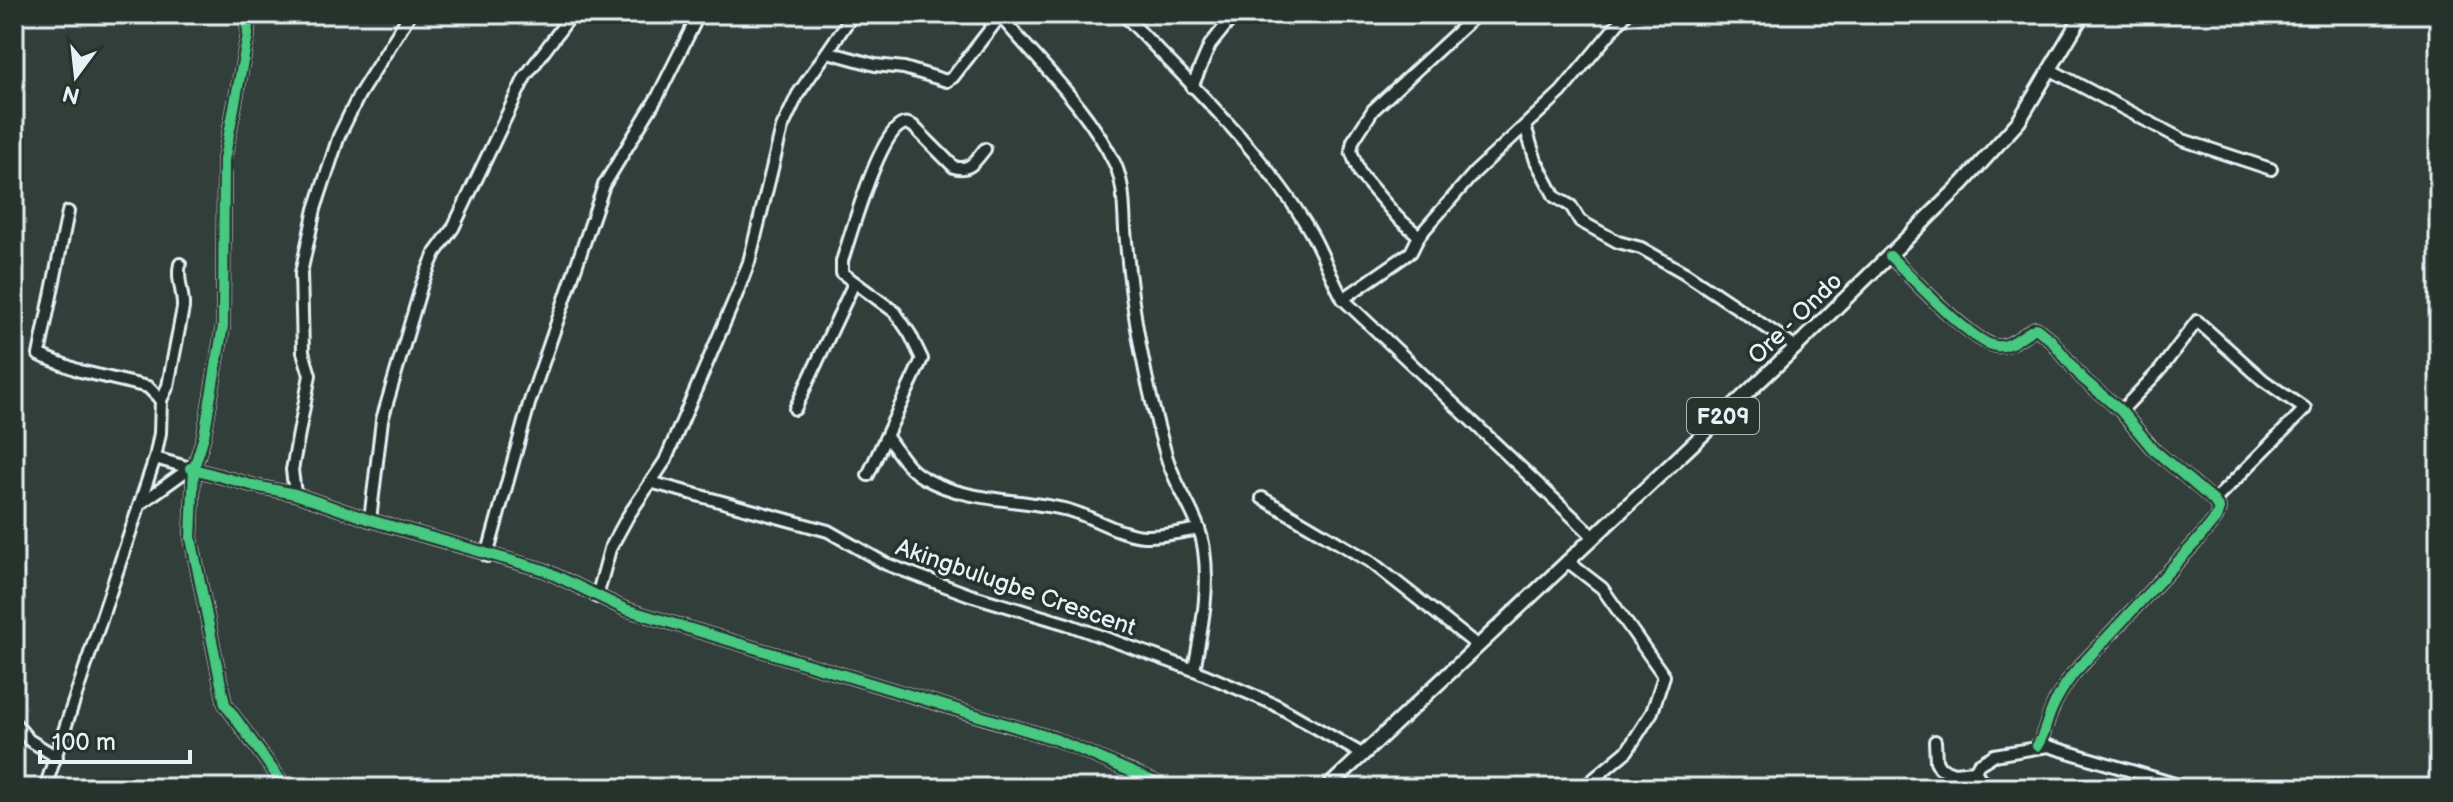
<svg xmlns="http://www.w3.org/2000/svg" width="2453" height="802" font-family="'Balsamiq Sans',sans-serif">
<style>
.lines{fill:none;stroke-linecap:round;stroke-linejoin:round}
.minor-casing{stroke:#e8f1f8;stroke-width:16}
.major-casing{stroke:#e8f1f8;stroke-width:18}
.minor{stroke:#26332d;stroke-width:10}
.major{stroke:#26332d;stroke-width:12}
.cycleway-casing{stroke:#26332d;stroke-width:15}
.cycleway{stroke:#46c982;stroke-width:10}
.labels{text-anchor:middle;stroke-width:7;stroke-linejoin:round;paint-order:stroke}
.shield{fill:#26332d;stroke:#aeb8bb;stroke-width:2}
.shield-label{font-size:22px;font-weight:bold;fill:#e8f1f8}
.street-label{font-size:24px;fill:#e8f1f8;stroke:#26332d}
</style>
<rect width="100%" height="100%" fill="#323e39"/>
<filter id="ink" filterUnits="userSpaceOnUse"><feTurbulence type="fractalNoise" baseFrequency=".0125" numOctaves="2"/><feDisplacementMap in="SourceGraphic" scale="16" xChannelSelector="R" yChannelSelector="G"/><feConvolveMatrix kernelMatrix="1 2 1 2 8 2 1 2 1" color-interpolation-filters="sRGB"/></filter>
<g filter="url(#ink)">
<g class="lines">
<g class="minor-casing">
<g id="minor">
<polyline points="247,14 248,35 224,160 223,326 204,436 194,468 191,538 225,704 286,788"/>
<path d="M 1123,14 C 1185,78 1267,156 1311,233 C 1323,254 1331,278 1343,299 L 1594,537"/>
<path d="M 1000,16 C 1040,63 1088,108 1115,164 C 1126,188 1123,216 1126,241 C 1132,313 1146,386 1166,455 C 1175,488 1200,516 1204,550 C 1210,591 1201,631 1194,670"/>
<polyline points="828,52 875,65 904,68 947,81 953,77 1002,14"/>
<polyline points="2051,70 2183,140 2271,169"/>
<polyline points="1192,87 1210,45 1235,14"/>
<polyline points="1525,126 1536,161 1555,197 1571,206 1580,221 1618,242 1641,248 1685,273 1796,347"/>
<polyline points="1419,236 1397,217 1360,174 1351,151 1353,141 1373,110 1477,14"/>
<path d="M 1890,256 C 1910,276 1972,343 1996,346 C 2010,349 2024,333 2036,328 L 2051,340 L 2082,378 L 2121,411 L 2153,449 L 2214,501 L 2219,509 L 2216,518 L 2196,542 L 2073,674 C 2065,685 2057,696 2052,709 C 2046,722 2045,735 2037,746"/>
<polyline points="1343,299 1411,252 1419,236 1475,172 1561,92 1626,14"/>
<path d="M 161,400 L 168,386 L 183,308 C 184,293 176,278 180,264"/>
<polyline points="795,409 854,283"/>
<polyline points="2121,411 2160,370 2197,321 2263,380 2305,409 2214,501"/>
<path d="M 887,437 C 898,452 907,469 924,478 C 968,503 1020,498 1068,510 C 1094,517 1117,534 1144,536 C 1162,537 1181,532 1199,529"/>
<polyline points="190,468 255,486 295,494 370,520 544,570 625,609 1055,739 1169,788"/>
<path d="M 868,475 L 922,359 L 910,334 L 895,312 L 842,273 L 842,261 C 851,234 878,137 901,125 C 906,122 908,124 913,126 L 954,167 C 970,172 976,160 985,149"/>
<polyline points="650,482 828,531 886,564 970,595 1067,624 1194,670 1276,705 1362,754"/>
<polyline points="295,494 292,470 310,375 303,352 301,273 315,209 339,136 359,95 410,14"/>
<polyline points="1262,498 1371,562 1478,646"/>
<polyline points="140,504 190,468 155,458"/>
<polyline points="370,520 382,420 422,284 435,253 453,228 525,77 572,14"/>
<polyline points="487,556 529,404 604,185 658,96 699,14"/>
<polyline points="1567,561 1602,588 1664,676 1652,712 1627,751 1583,788"/>
<polyline points="597,597 610,549 628,516 665,461 736,296 749,262 782,128 798,94 853,14"/>
<polyline points="14,722 29,740 57,757"/>
<polyline points="1935,741 1936,761 1940,768 1954,773 1975,771 1979,764 1994,755 2048,746 2188,788"/>
<polyline points="1975,771 1983,783 1990,788"/>
<polyline points="45,788 155,458 160,433 161,400 148,387 80,371 39,355 68,212"/>
</g>
</g>
<g class="major-casing">
<polyline id="major" points="1327,788 1796,347 1963,183 2019,121 2083,14"/>
</g>
<use href="#minor" class="minor"/>
<use href="#major" class="major"/>
<g class="cycleway-casing">
<g id="cycleway">
<polyline points="247,14 248,35 224,160 223,326 204,436 194,468 191,538 225,704 286,788"/>
<path d="M 1890,256 C 1910,276 1972,343 1996,346 C 2010,349 2024,333 2036,328 L 2051,340 L 2082,378 L 2121,411 L 2153,449 L 2214,501 L 2219,509 L 2216,518 L 2196,542 L 2073,674 C 2065,685 2057,696 2052,709 C 2046,722 2045,735 2037,746"/>
<polyline points="190,468 255,486 295,494 370,520 544,570 625,609 1055,739 1169,788"/>
</g>
</g>
<use href="#cycleway" class="cycleway"/>
</g>
</g>
<g class="labels">
<rect class="shield" x="1687" y="398" width="72" height="36" rx="6"/>
<g class="shield-label">
<text x="1723" y="424">F209</text>
</g>
<g class="street-label">
<text transform="translate(1795 318) rotate(-44)" y="8">Ore - Ondo</text>
<text transform="translate(1016 587) rotate(19)" y="8">Akingbulugbe Crescent</text>
</g>
</g>
<rect width="2453" height="802" fill="none" stroke="#26332d" stroke-width="48"/>
<rect x="24" y="24" width="2405" height="754" fill="none" stroke="#e8f1f8" stroke-width="3" filter="url(#ink)"/>
<g transform="translate(76 76) rotate(195)" stroke="#26332d" stroke-width="6" paint-order="stroke">
<path d="M0-6L14 30L0 20L-14 30Z" fill="#e8f1f8"/>
<text y="-12" font-size="22" font-weight="bold" text-anchor="middle" fill="#e8f1f8">N</text>
</g>
<path d="M40 750v12h150v-12" fill="none" stroke="#e8f1f8" stroke-width="4"/>
<text x="52" y="750" font-size="24" fill="#e8f1f8" stroke="#26332d" stroke-width="6" paint-order="stroke">100 m</text>
</svg>
